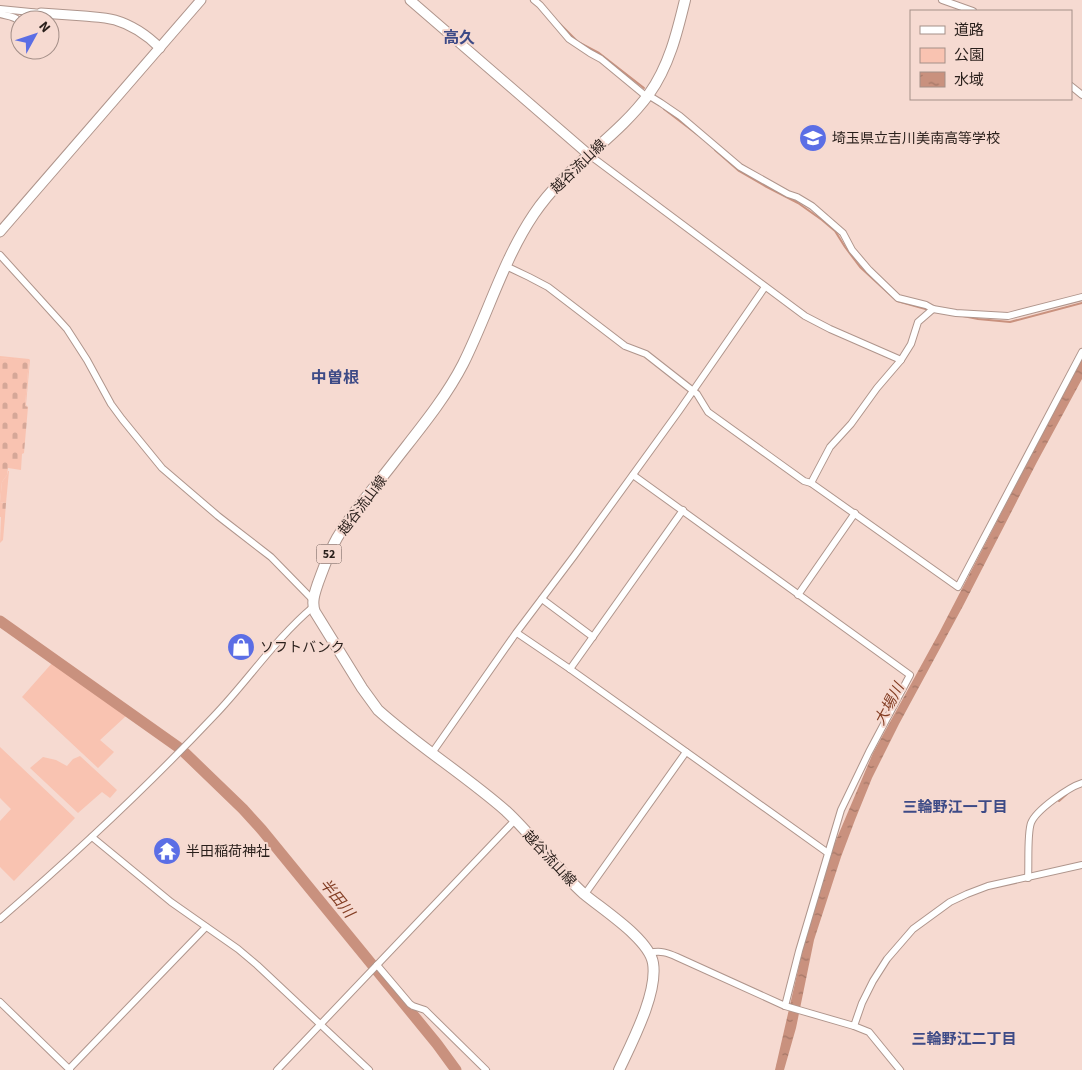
<svg xmlns="http://www.w3.org/2000/svg" width="1082" height="1070" font-family="'Source Sans 3','Noto Sans JP',sans-serif">
<style>
.green{fill:#f9c3b1}
.cemetery{fill:url(#cemetery-stones)}
.water{fill:url(#water-ripples)}
.lines{fill:none;stroke-linecap:round;stroke-linejoin:round}
.stream{stroke:#c9917e;stroke-width:2}
.river{stroke:#c9917e;stroke-width:11}
.street-casing{stroke:#af958c;stroke-width:8}
.secondary-casing{stroke:#af958c;stroke-width:11}
.primary-casing{stroke:#af958c;stroke-width:12}
.street{stroke:#fff;stroke-width:6}
.secondary{stroke:#fff;stroke-width:9}
.primary{stroke:#fff;stroke-width:10}
.labels{text-anchor:middle;stroke-width:4;stroke-linejoin:round;paint-order:stroke}
.shield{fill:#f6dad1;stroke:#665752;stroke-width:1}
.shield-label{font-size:12px;font-weight:bold;fill:#291f1b}
.poi-label{font-size:14px;fill:#291f1b;stroke:#f6dad1;text-anchor:start}
.street-label{font-size:14px;fill:#291f1b;stroke:#f6dad1}
.water-label{font-size:15px;font-style:italic;fill:#833d23;stroke:#f6dad1}
.neighbourhood-label{font-size:15px;font-weight:bold;fill:#3d4a86;stroke:#f6dad1}
.quarter-label{font-size:16px;font-weight:bold;fill:#3d4a86;stroke:#f6dad1}
</style>
<defs>
<pattern id="cemetery-stones" width="16" height="16" patternUnits="userSpaceOnUse" patternTransform="scale(1.25)"><rect width="16" height="16" fill="#f9c3b1"/><path d="M2 7V4a2 2 0 0 1 4 0v3zM10 15v-3a2 2 0 0 1 4 0v3z" fill="#d5a798"/></pattern>
<pattern id="water-ripples" width="26" height="14" patternUnits="userSpaceOnUse" patternTransform="scale(1.25)"><rect width="26" height="14" fill="#c9917e"/><path d="M2 4q2-2 4 0t4 0M15 11q2-2 4 0t4 0" fill="none" stroke="#a37666"/></pattern>
</defs>
<rect width="100%" height="100%" fill="#f6dad1"/>
<g class="green">
<polygon points="0,356 29,359 30,360 26,405 28,407 25,406 29,361 0,358"/>
<polygon points="8,471 9,471 6,503 0,502 2,482 7,475"/>
<polygon points="1,516 5,517 3,540 0,543"/>
<polygon points="53,662 126,716 100,740 114,752 98,768 22,697"/>
<polygon points="0,747 75,818 14,881 0,867 0,821 11,809 0,798"/>
<polygon points="80,756 117,790 110,798 102,792 78,813 30,768 43,757 56,760 67,766 73,759"/>
</g>
<polygon class="cemetery" points="0,358 29,360 25,406 28,407 24,453 22,454 21,470 8,468 7,475 2,482 0,502 6,503 5,517 0,517"/>
<polygon class="water" points="1082,357 1082,379 1037,462 963,606 899,724 872,778 855,820 841,857 814,940 796,1028 784,1070 775,1070 813,905 834,845 873,753 939,633"/>
<g class="lines">
<g class="stream">
<polyline points="558,22 578,42 599,53 644,88"/>
<polyline points="664,109 698,135"/>
<polyline points="715,150 739,171 765,186 798,203 822,220 835,231 845,247 860,267 897,301 929,310"/>
<polyline points="963,316 978,319 1010,322 1082,303"/>
<polyline points="1059,801 1067,794"/>
</g>
<g class="river">
<polyline points="0,621 178,747"/>
<polyline points="185,753 243,809 262,830 437,1044 456,1070"/>
</g>
<g class="street-casing">
<g id="street">
<polyline points="534,0 540,5 569,39 590,53 601,59 647,97"/>
<polyline points="942,0 973,11"/>
<polyline points="0,9 41,13 41,20"/>
<path d="M 0,14 C 7,16 17,16 20,23 L 18,44 L 20,47"/>
<polyline points="27,20 34,13"/>
<polyline points="24,50 35,50"/>
<polyline points="1071,86 1082,95"/>
<polyline points="648,95 661,103 680,116 740,167 788,194 797,197 812,206 843,233 852,250 869,270 898,298 926,305 933,309 956,313 1008,316 1082,297"/>
<polyline points="588,154 805,316 830,329 901,360 877,388 851,424 830,447 811,483"/>
<polyline points="0,255 67,329 87,360 111,404 122,419 162,468 218,516 271,557 313,600"/>
<polyline points="506,266 529,277 548,287 625,346 646,354 697,394 708,412 804,481 811,483 958,587 1082,352"/>
<polyline points="901,360 911,344 918,322 933,309"/>
<polyline points="633,475 910,675 869,752 841,810 799,951 785,1006"/>
<polyline points="798,595 855,513"/>
<polyline points="542,599 593,637"/>
<polyline points="517,633 570,669 828,853"/>
<polyline points="570,669 683,510"/>
<polyline points="432,753 516,633 574,556 679,411 765,287"/>
<polyline points="92,837 171,902 238,949 257,965 369,1070"/>
<path d="M 1028,878 C 1029,865 1027,834 1031,823 C 1036,810 1069,787 1082,783"/>
<polyline points="585,894 686,752"/>
<path d="M 0,919 C 74,855 146,788 213,717 C 247,682 275,639 313,607"/>
<path d="M 650,953 C 660,950 668,953 677,957 L 785,1006 L 854,1026 L 869,1032 L 900,1070"/>
<polyline points="377,965 410,1004 413,1006 425,1010 486,1070"/>
<polyline points="0,1002 70,1070"/>
<polyline points="854,1026 862,1003 873,981 887,959 913,929 950,902 967,894 988,886 1082,865"/>
<polyline points="69,1069 206,927"/>
<polyline points="277,1070 515,820"/>
</g>
</g>
<g class="secondary-casing">
<g id="secondary">
<polyline points="410,0 588,154"/>
<path d="M 41,13 C 55,14 70,15 84,16 C 94,17 105,17 115,20 C 132,25 147,35 160,48"/>
<polyline points="0,232 201,0"/>
</g>
</g>
<g class="primary-casing">
<path id="primary" d="M 619,1070 C 632,1042 658,993 653,963 C 649,939 603,910 584,894 C 556,869 534,837 506,811 C 465,775 418,746 378,710 L 362,688 L 315,612 C 311,602 315,592 318,583 C 324,567 329,552 337,538 C 353,511 375,487 394,462 C 418,431 445,399 463,364 C 488,314 503,260 534,214 C 566,166 616,139 649,94 C 669,66 677,33 685,0"/>
</g>
<use href="#street" class="street"/>
<use href="#secondary" class="secondary"/>
<use href="#primary" class="primary"/>
</g>
<defs>
<g id="school-disc" transform="scale(1.4375)"><circle r="9.5" fill="#5b6ee5" stroke="#f6dad1"/><path d="M0-5L7-2L0 1L-7-2ZM-4 1L0 2.5L4 1V4Q0 6-4 4Z" fill="#fff"/></g>
<g id="shop-disc" transform="scale(1.4375)"><circle r="9.5" fill="#5b6ee5" stroke="#f6dad1"/><path d="M-5-2.5h2.3a2.7 3.5 0 0 1 5.4 0H5L5.5 6h-11ZM-1.5-2.5h3a1.5 2.3 0 0 0-3 0Z" fill="#fff"/></g>
<g id="temple-disc" transform="scale(1.4375)"><circle r="9.5" fill="#5b6ee5" stroke="#f6dad1"/><path d="M0-6L5-2H3V0L6.5 2.5H4V6H1.5V3h-3V6H-4V2.5H-6.5L-3 0V-2H-5Z" fill="#fff"/></g>
</defs>
<g fill-rule="evenodd">
<use href="#school-disc" x="813" y="138"/>
<use href="#shop-disc" x="241" y="647"/>
<use href="#temple-disc" x="167" y="851"/>
</g>
<g class="labels">
<rect class="shield" x="316.5" y="544.5" width="25" height="19" rx="4"/>
<g class="shield-label">
<text x="329" y="558">52</text>
</g>
<g class="poi-label">
<text x="832" y="143">埼玉県立吉川美南高等学校</text>
<text x="260" y="652">ソフトバンク</text>
<text x="186" y="856">半田稲荷神社</text>
</g>
<g class="street-label">
<text transform="translate(578 166) rotate(-44)" y="5">越谷流山線</text>
<text transform="translate(362 505) rotate(-53)" y="5">越谷流山線</text>
<text transform="translate(550 858) rotate(47)" y="5">越谷流山線</text>
</g>
<g class="water-label">
<text transform="translate(889 704) rotate(-62)" y="5">大場川</text>
<text transform="translate(337 898) rotate(51)" y="5">半田川</text>
</g>
<g class="neighbourhood-label">
<text x="955" y="812">三輪野江一丁目</text>
<text x="964" y="1044">三輪野江二丁目</text>
</g>
<g class="quarter-label">
<text x="459" y="43">高久</text>
<text x="335" y="383">中曽根</text>
</g>
</g>
<rect x="910" y="10" width="162" height="90" fill="#f6dad1" stroke="#a48f88"/>
<rect x="920" y="26" width="25" height="8" fill="#ffffff" stroke="#a48f88"/>
<text x="954" y="35" font-size="15" fill="#291f1b">道路</text>
<rect x="920" y="48" width="25" height="15" fill="#f9c3b1" stroke="#a48f88"/>
<text x="954" y="60" font-size="15" fill="#291f1b">公園</text>
<rect x="920" y="72" width="25" height="15" fill="url(#water-ripples)" stroke="#a48f88"/>
<text x="954" y="85" font-size="15" fill="#291f1b">水域</text>
<g transform="translate(35 35) rotate(50)"><circle r="24" fill="#f6dad1" stroke="#a48f88"/>
<path d="M0-4L9 19L0 12L-9 19Z" fill="#5b6ee5"/>
<text y="-8" font-size="14" font-weight="bold" text-anchor="middle" fill="#291f1b">N</text>
</g>
</svg>
